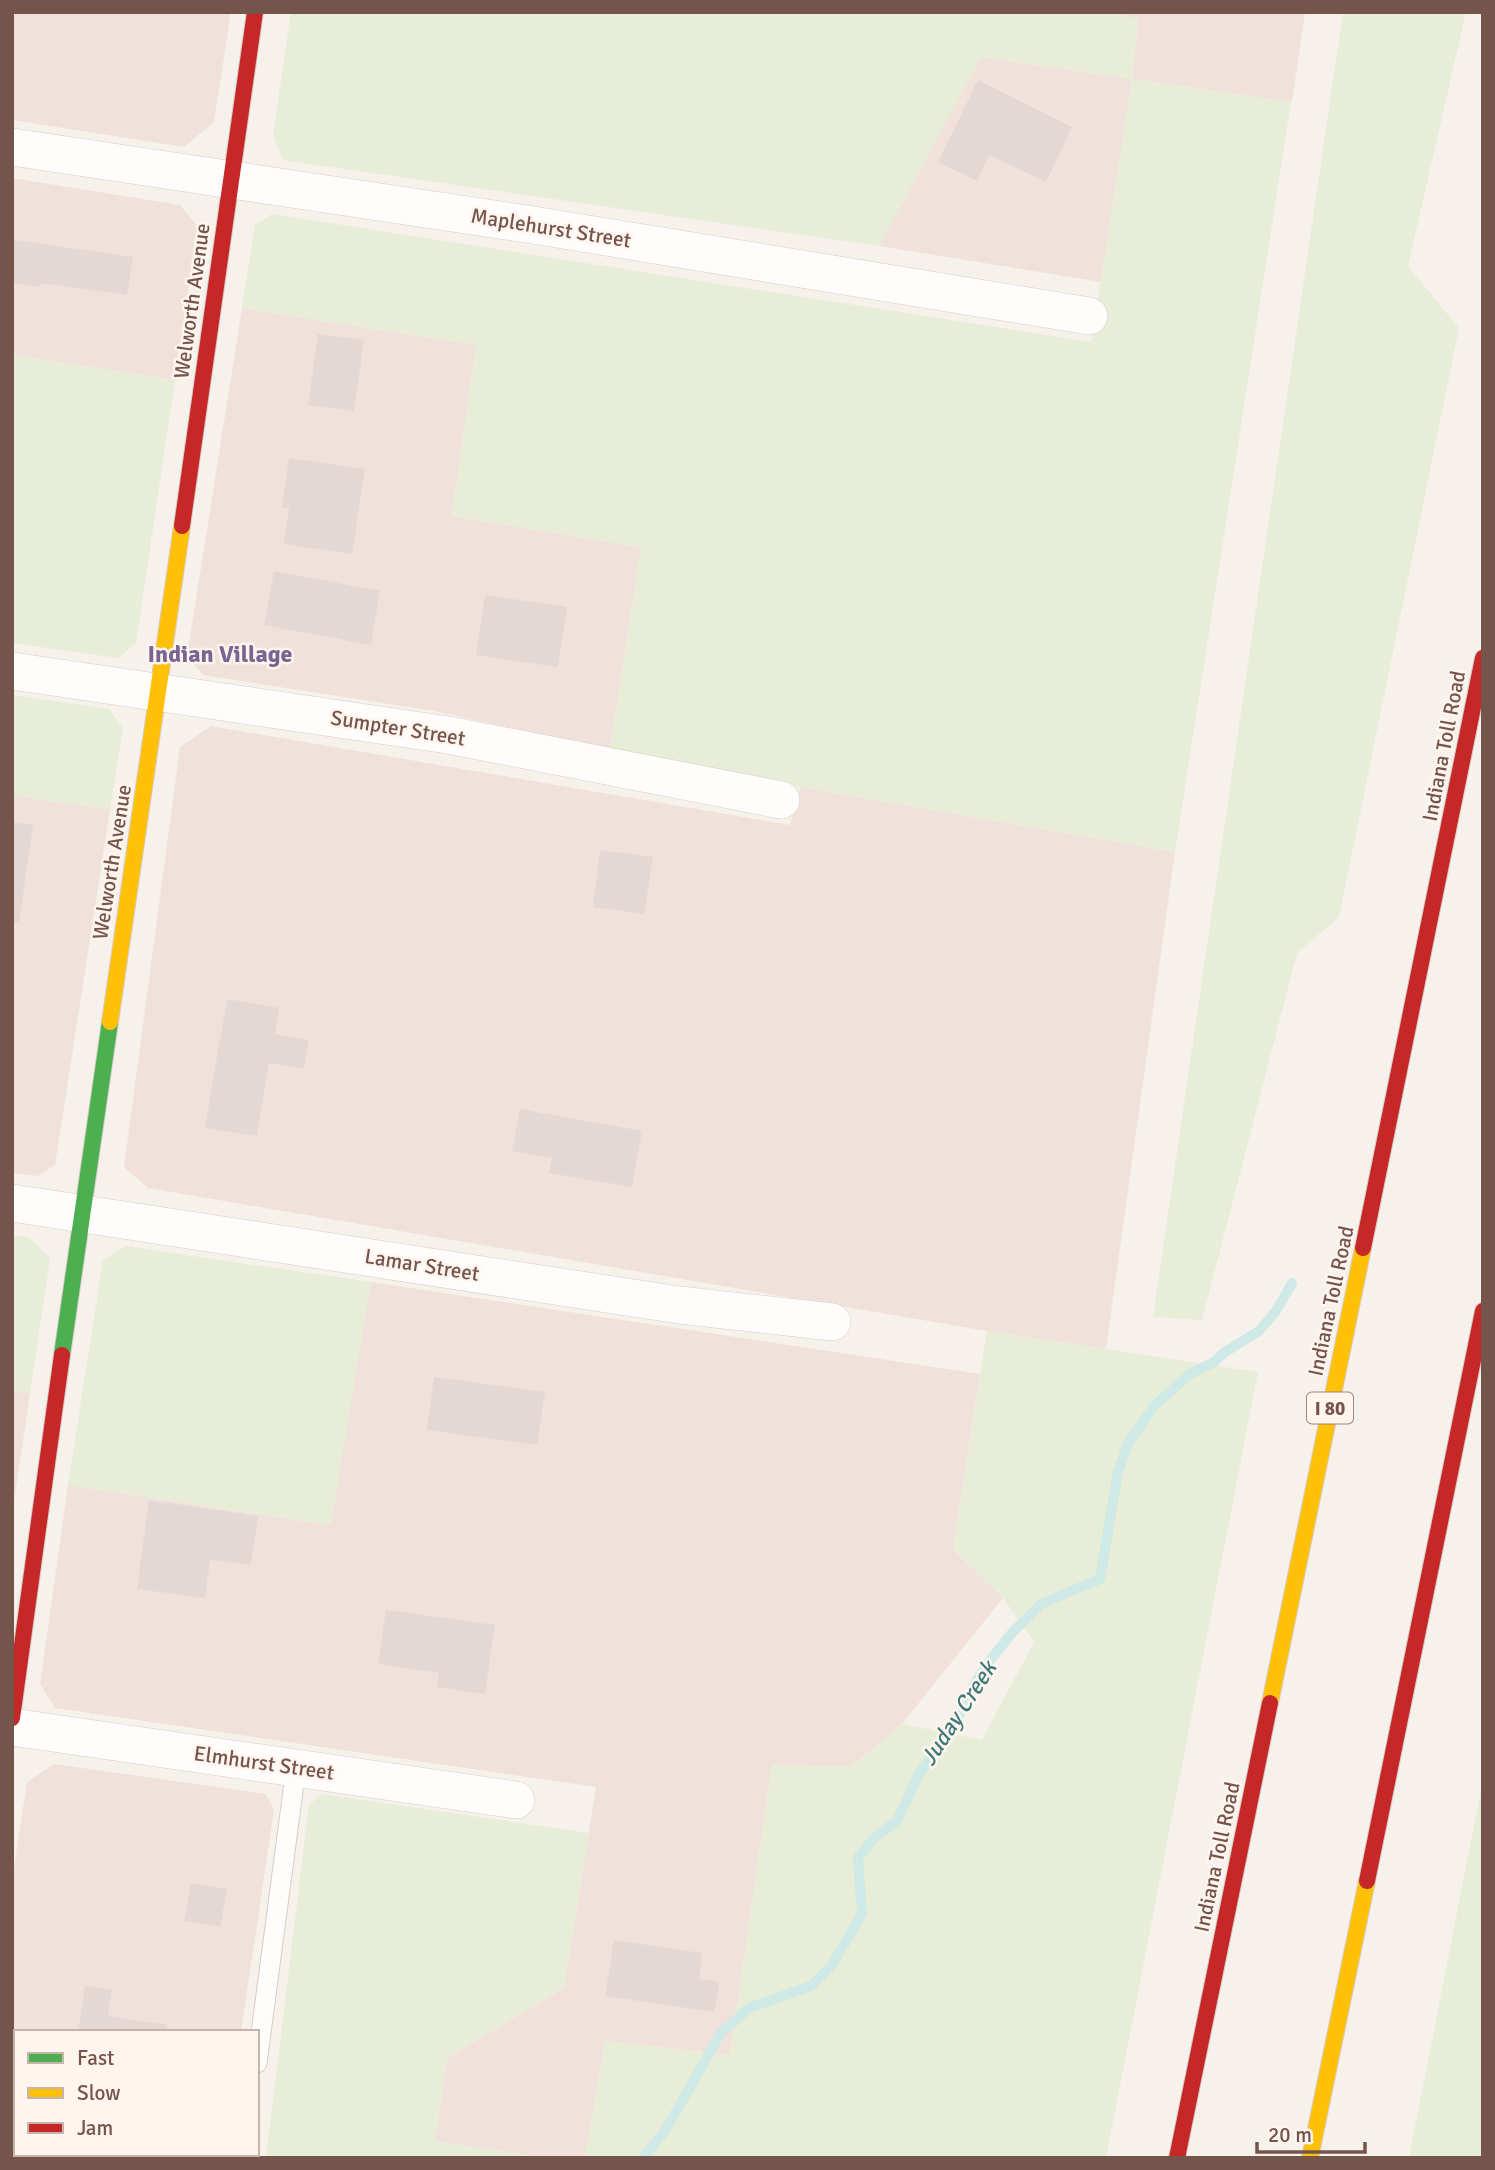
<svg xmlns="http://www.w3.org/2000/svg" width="1495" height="2170" font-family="Signika,sans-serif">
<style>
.residential{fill:#f0e2da}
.green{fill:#e7edd7}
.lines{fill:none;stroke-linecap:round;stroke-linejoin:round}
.stream{stroke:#cee9e6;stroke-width:10}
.building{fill:#e3d8d4}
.lane-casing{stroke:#d6ccc8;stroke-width:21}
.street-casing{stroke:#d6ccc8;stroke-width:38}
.fast-casing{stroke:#d6ccc8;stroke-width:18}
.slow-casing{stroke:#d6ccc8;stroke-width:18}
.jam-casing{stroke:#d6ccc8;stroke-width:18}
.lane{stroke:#fefdfc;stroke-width:19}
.street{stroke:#fefdfc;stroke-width:37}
.fast{stroke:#4caf50;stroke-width:16}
.slow{stroke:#ffc107;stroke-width:16}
.jam{stroke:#c62828;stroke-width:16}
.labels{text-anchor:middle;stroke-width:5;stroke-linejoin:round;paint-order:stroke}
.shield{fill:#fef5ee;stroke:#9e847d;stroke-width:2}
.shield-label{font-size:19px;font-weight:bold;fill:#75544c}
.street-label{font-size:21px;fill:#75544c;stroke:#fef5ee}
.water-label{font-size:23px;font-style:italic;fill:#407979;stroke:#fef5ee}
.quarter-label{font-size:24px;font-weight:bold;fill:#7a6491;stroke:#fef5ee}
</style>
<rect width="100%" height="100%" fill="#f7f1ec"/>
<g class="residential">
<polygon points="12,12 231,12 214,122 184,147 12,120"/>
<polygon points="1114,12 1305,12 1292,102 1132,79 1101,282 879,246 981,57 1132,79 1138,20"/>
<polygon points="12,178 180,205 197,226 175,380 12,355"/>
<polygon points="242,308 476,345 452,516 641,547 610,749 434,711 203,675 187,656"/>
<polygon points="211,726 790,825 800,787 1175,852 1106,1349 987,1331 148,1188 124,1167 180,747"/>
<polygon points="12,795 110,810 55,1165 38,1176 12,1173"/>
<polygon points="371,1282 980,1374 953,1549 1003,1598 902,1724 851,1767 772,1765 730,2055 605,2041 585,2158 547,2158 435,2141 447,2058 564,1988 596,1787 55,1708 40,1684 68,1485 330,1525"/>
<polygon points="12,1391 30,1393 12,1516"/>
<polygon points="54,1764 266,1794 274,1810 241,2032 16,2032 16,2154 222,2154 222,2158 12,2158 12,1880 27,1782"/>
</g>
<g class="green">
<polygon points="291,12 1114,12 1138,19 1132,79 1291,102 1175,852 800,787 610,749 641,547 452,516 476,345 242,308 255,225 272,214 1091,342 1132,79 981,57 879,246 282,160 273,135"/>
<polygon points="1343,12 1466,12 1408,266 1459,328 1339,917 1297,953 1202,1320 1153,1317"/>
<polygon points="12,355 175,380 136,643 118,658 12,643"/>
<polygon points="12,695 109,709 123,728 110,810 12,795"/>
<polygon points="12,1235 30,1238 50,1259 30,1393 12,1391"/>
<polygon points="125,1246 371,1282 331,1525 68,1485 103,1260"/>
<polygon points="987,1331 1258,1372 1106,2158 585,2158 605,2041 730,2055 772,1765 851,1767 902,1724 982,1740 1034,1642 1003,1598 953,1549"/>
<polygon points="1483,1780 1483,2158 1409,2158"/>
<polygon points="322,1794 589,1833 564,1988 447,2058 435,2141 547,2158 266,2158 309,1805"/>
</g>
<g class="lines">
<polyline class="stream" points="643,2158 665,2131 721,2033 749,2008 811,1986 832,1965 862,1914 858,1858 874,1838 897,1821 919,1774 964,1708 975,1683 991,1659 1012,1633 1041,1604 1100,1579 1118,1471 1129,1442 1154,1406 1190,1374 1214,1362 1225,1352 1259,1331 1276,1311 1292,1283"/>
</g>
<g class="building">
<polygon points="978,80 1072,127 1046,182 989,155 977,181 938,162"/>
<polygon points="14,240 133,257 127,295 41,283 40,287 12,283"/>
<polygon points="318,334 364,340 354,411 308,405"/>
<polygon points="289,458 365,469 352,554 284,544 289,508 282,507"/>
<polygon points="274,571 380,591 371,645 264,625"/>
<polygon points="485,595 567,607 558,667 476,655"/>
<polygon points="12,822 33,825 19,923 12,922"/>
<polygon points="600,850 653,857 644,914 593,907"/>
<polygon points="227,999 279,1008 275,1034 309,1040 304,1069 269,1063 257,1136 205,1128"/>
<polygon points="520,1109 642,1131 632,1187 549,1173 552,1158 512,1151"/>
<polygon points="434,1377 545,1392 537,1445 427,1430"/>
<polygon points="149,1500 258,1516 251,1565 210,1560 205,1598 137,1589"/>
<polygon points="386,1610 495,1625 485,1694 437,1687 439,1673 378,1664"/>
<polygon points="191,1883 227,1889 220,1927 184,1921"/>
<polygon points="614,1940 702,1953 699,1979 719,1982 714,2012 605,1996"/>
<polygon points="85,1986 112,1990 108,2016 167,2025 166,2032 78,2032"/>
</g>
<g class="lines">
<g class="lane-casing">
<g id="lane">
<polyline points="257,2063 296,1768"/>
<polyline points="245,2158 245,2154"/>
</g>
</g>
<g class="street-casing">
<g id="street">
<polyline points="12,147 533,225 1089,316"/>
<polyline points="12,671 448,735 781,800"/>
<polyline points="12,1203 679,1305 832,1322"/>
<polyline points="12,1727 516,1800"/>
</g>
</g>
<g class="fast-casing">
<polyline id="fast" points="62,1355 110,1022"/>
</g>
<g class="slow-casing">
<g id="slow">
<polyline points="110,1022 182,526"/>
<polyline points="1270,1703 1363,1248"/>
<polyline points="1310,2158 1367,1881"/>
</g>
</g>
<g class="jam-casing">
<g id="jam">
<polyline points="182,526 255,12"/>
<polyline points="1363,1248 1483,658"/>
<polyline points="12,1718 62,1355"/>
<polyline points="1367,1881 1483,1311"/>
<polyline points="1177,2158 1270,1703"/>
</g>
</g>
<use href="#lane" class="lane"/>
<use href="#street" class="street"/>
<use href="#fast" class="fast"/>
<use href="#slow" class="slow"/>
<use href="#jam" class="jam"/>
</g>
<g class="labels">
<rect class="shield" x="1307" y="1392.5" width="46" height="31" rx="5"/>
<g class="shield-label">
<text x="1330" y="1415">I 80</text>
</g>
<g class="street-label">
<text transform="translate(551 228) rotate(9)" y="7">Maplehurst Street</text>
<text transform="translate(192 301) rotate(-82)" y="7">Welworth Avenue</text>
<text transform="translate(398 728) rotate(9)" y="7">Sumpter Street</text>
<text transform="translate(1444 746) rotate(-79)" y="7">Indiana Toll Road</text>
<text transform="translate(112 862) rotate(-81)" y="7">Welworth Avenue</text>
<text transform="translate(422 1265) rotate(9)" y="7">Lamar Street</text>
<text transform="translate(1331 1301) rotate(-78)" y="7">Indiana Toll Road</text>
<text transform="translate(264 1763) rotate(8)" y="7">Elmhurst Street</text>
<text transform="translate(1217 1857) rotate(-78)" y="7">Indiana Toll Road</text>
</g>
<g class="water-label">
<text transform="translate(958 1713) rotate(-57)" y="8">Juday Creek</text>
</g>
<g class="quarter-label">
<text x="220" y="662">Indian Village</text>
</g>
</g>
<rect width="1495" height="2170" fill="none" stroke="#75544c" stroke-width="28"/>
<rect x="14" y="2030" width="245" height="126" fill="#fef5ee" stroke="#c7b5ad" stroke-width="2"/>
<rect x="28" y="2053" width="35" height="10" fill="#4caf50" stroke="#c7b5ad" stroke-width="2"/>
<text x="77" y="2065" font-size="21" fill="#75544c">Fast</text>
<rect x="28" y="2088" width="35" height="10" fill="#ffc107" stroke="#c7b5ad" stroke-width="2"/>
<text x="77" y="2100" font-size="21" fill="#75544c">Slow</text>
<rect x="28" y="2123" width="35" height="10" fill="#c62828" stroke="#c7b5ad" stroke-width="2"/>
<text x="77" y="2135" font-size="21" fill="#75544c">Jam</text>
<path d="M1257 2142v10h108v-10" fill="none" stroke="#75544c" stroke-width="3.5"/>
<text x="1268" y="2142" font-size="21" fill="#75544c" stroke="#fef5ee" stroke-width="5" paint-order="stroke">20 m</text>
</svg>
